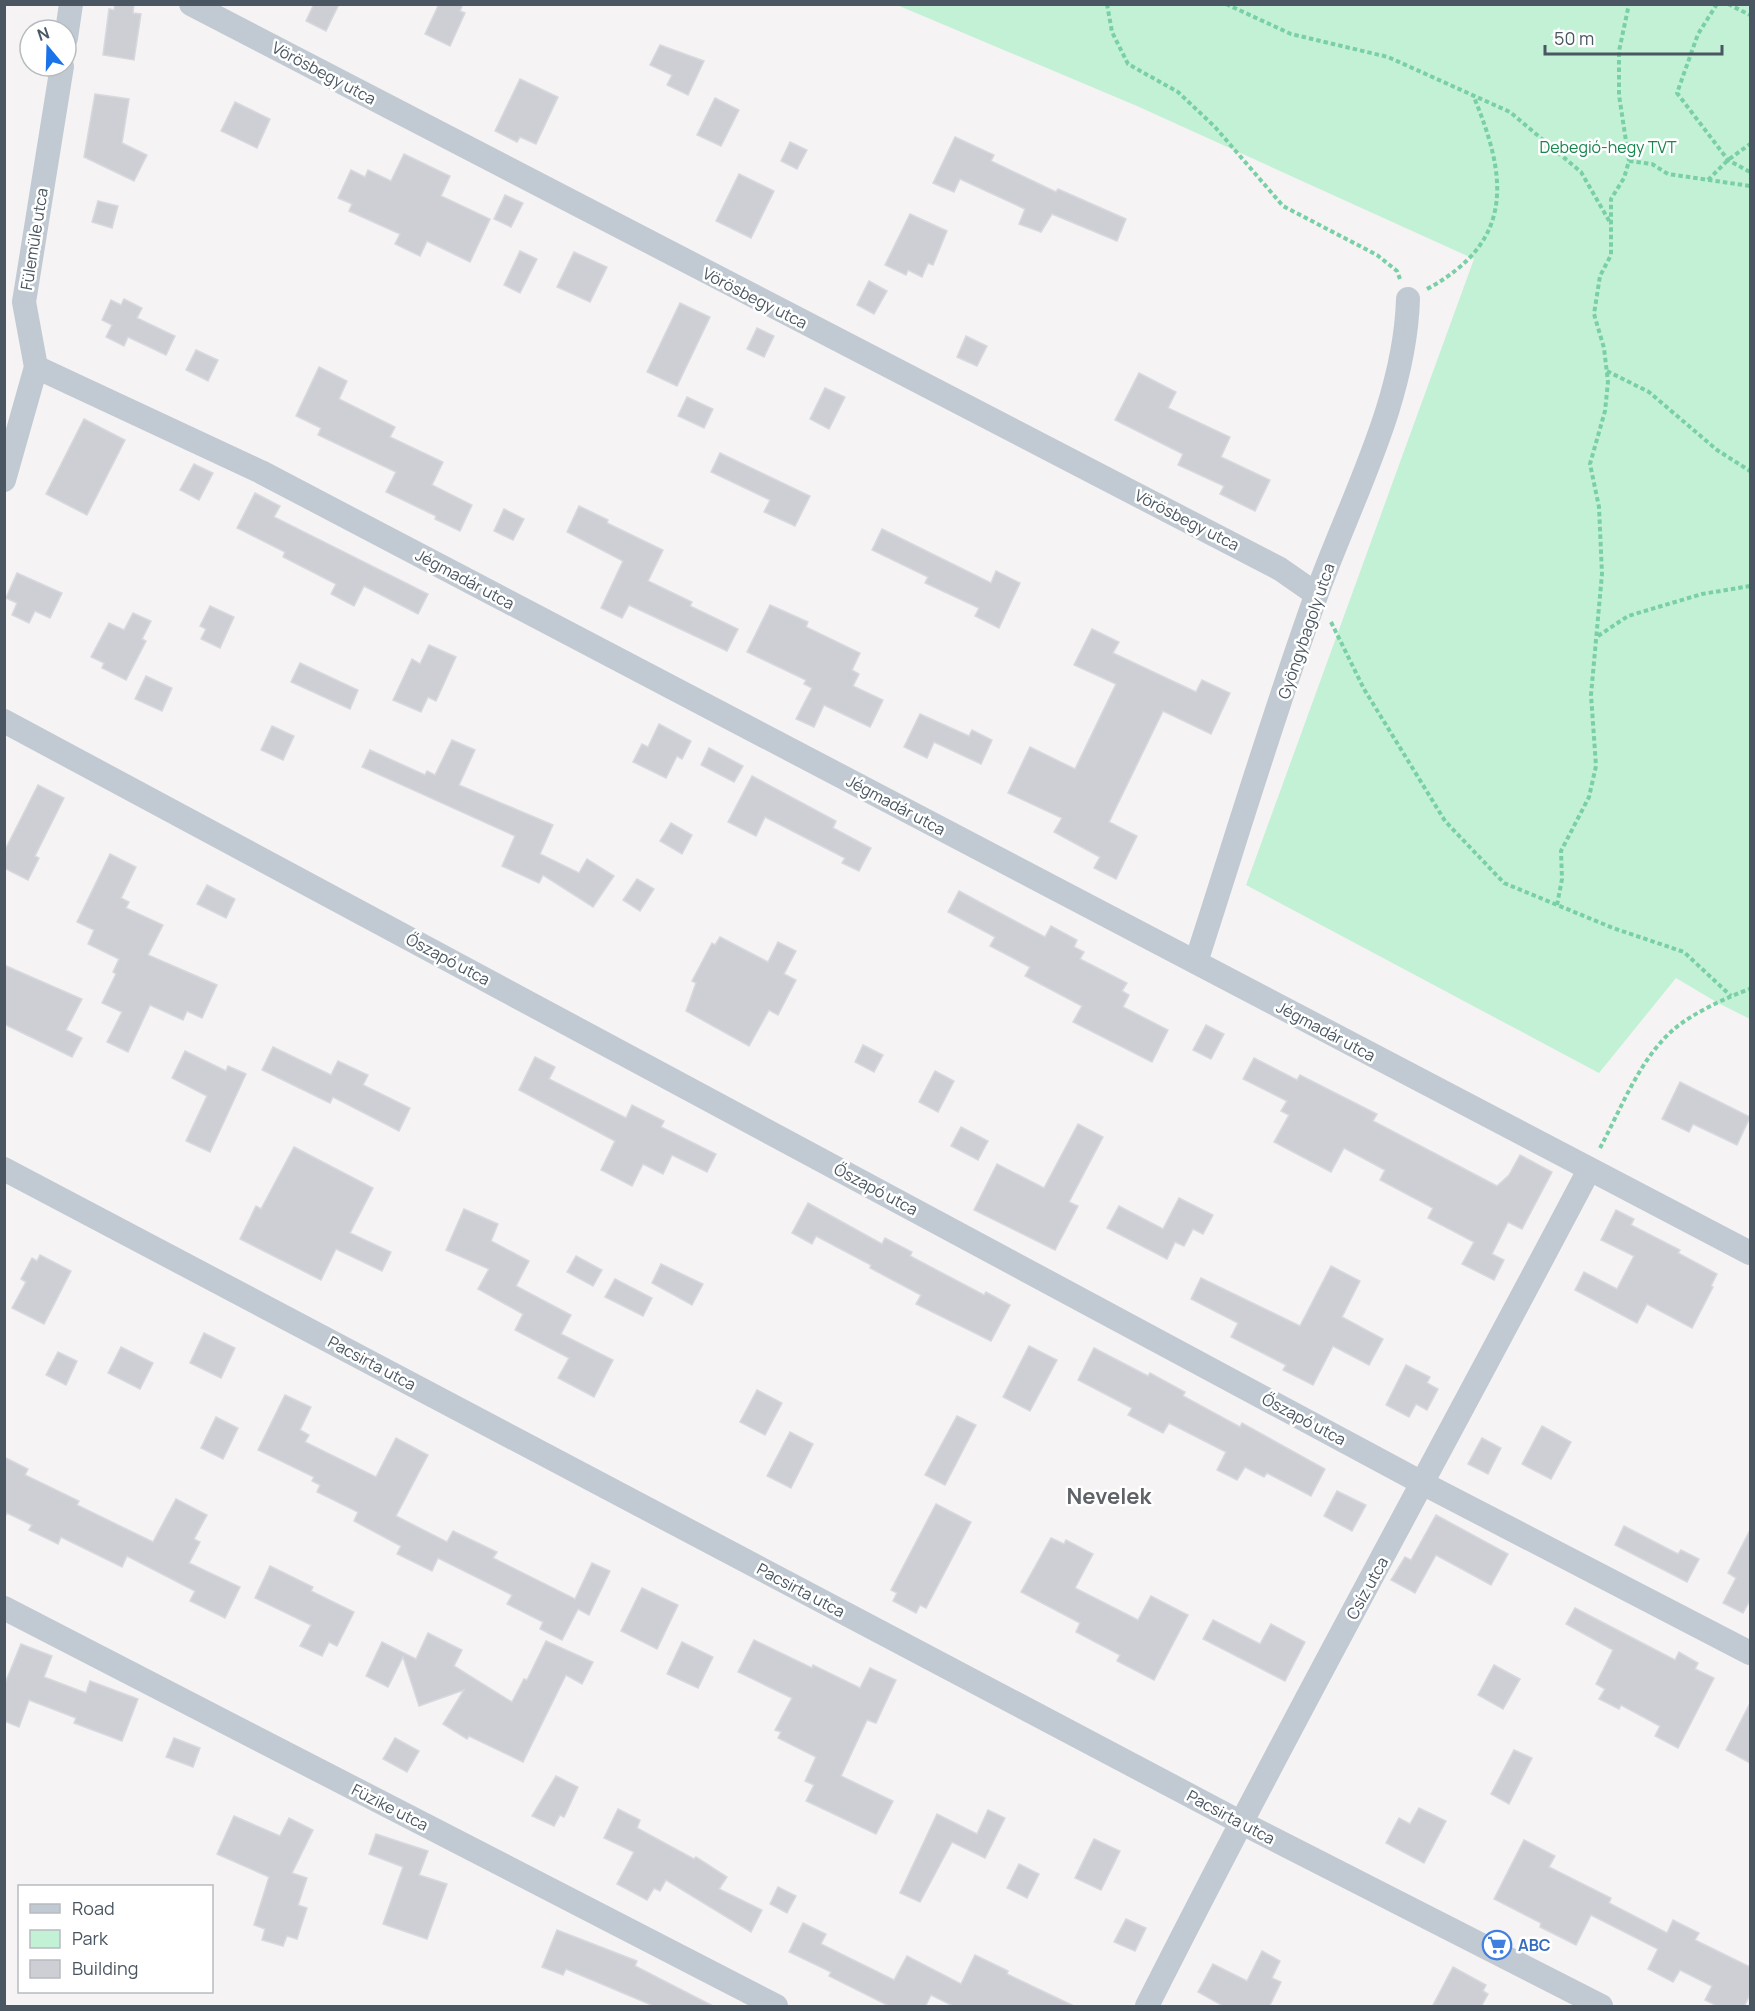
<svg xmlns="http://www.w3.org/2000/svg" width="1755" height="2011" font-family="Manrope,sans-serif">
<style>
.green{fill:#c3f1d5}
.building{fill:#cdcfd5;stroke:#d7d9de;stroke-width:1.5}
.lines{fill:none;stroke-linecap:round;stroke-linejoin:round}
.path{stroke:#7ad0a6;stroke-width:4;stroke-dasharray:4.5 3;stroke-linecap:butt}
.minor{stroke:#c1cad2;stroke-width:24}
.labels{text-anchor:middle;stroke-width:5;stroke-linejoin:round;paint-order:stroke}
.street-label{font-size:16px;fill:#4a5661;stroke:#fff}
.park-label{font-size:16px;fill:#17864f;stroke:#fff}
.shop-label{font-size:16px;font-weight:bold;fill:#366cbe;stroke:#fff;text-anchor:start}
.district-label{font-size:22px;font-weight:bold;fill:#5f6368;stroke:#fff}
</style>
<rect width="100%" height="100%" fill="#f5f3f3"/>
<polygon class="green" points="897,5 1750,5 1750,1019 1718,1003 1676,978 1599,1073 1246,885 1474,259 1137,106"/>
<g class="building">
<polygon points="115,4 134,4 133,13 141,14 134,60 103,55 109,9 114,10"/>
<polygon points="314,4 339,4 326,31 306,21"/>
<polygon points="439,4 463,4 460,11 465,13 450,46 425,34"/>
<polygon points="660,45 704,61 688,95 667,85 672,75 650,65"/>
<polygon points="520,79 558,97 536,144 520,137 517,142 495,131"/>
<polygon points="95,94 129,99 122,143 147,155 134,181 84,157"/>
<polygon points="715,98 739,110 721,146 697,135"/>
<polygon points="235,102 270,119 257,148 221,131"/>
<polygon points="955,137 994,155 991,161 1056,192 1058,189 1126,219 1117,241 1052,214 1041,232 1019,224 1025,209 960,179 954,192 933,183"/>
<polygon points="790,142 807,150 797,169 781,161"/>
<polygon points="404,154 450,176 441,196 490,219 470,262 427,241 420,256 395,244 400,234 349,211 352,204 338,198 351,170 365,177 368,170 391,181"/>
<polygon points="739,174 774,191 751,238 716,221"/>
<polygon points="505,195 523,203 511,227 494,219"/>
<polygon points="98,201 118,206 112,228 92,222"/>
<polygon points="910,214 947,231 933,265 928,263 922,277 908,270 906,275 885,265"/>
<polygon points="520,251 537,259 520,293 504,285"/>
<polygon points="574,252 607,267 590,302 557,287"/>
<polygon points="869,281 887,291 874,314 857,305"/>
<polygon points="124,299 142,308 137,318 175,336 166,355 128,337 124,346 106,337 112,325 102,320 111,300 121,305"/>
<polygon points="680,303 710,317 677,386 647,372"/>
<polygon points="757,328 774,336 764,357 747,349"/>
<polygon points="966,336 987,346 977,366 957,357"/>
<polygon points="196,350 218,360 208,381 186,370"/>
<polygon points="319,367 347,381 339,399 395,427 390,437 443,462 432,485 472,505 460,531 435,519 436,516 386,492 396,472 318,435 321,428 296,416"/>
<polygon points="1139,373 1176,392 1168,408 1230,437 1221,457 1270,480 1255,511 1220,494 1224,486 1178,465 1183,454 1115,420"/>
<polygon points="825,388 845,397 829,429 810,419"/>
<polygon points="687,397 713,409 704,428 678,416"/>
<polygon points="84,419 125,440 87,515 46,494"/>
<polygon points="720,453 810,496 795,526 764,512 770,500 711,472"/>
<polygon points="194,464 213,473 199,500 180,490"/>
<polygon points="255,493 280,506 274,517 428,594 418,614 364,586 354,606 331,594 336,584 283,557 285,552 237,528"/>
<polygon points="579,506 608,520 607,523 663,550 648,581 692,602 690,606 738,629 727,651 629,605 622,618 601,608 623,561 567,532"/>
<polygon points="504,509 524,519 513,540 494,531"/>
<polygon points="882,529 991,583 996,571 1020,583 999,628 975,616 979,608 925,583 928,577 872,550"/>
<polygon points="17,573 62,593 50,618 35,611 29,623 12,615 17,603 6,598"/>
<polygon points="770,605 808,622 806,627 860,653 852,670 859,674 853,686 883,700 870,727 824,705 814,727 796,719 812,688 804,684 806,680 747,652"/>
<polygon points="210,606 234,617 220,648 201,639 206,629 200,626"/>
<polygon points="133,613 151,621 142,639 146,641 126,680 102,668 104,663 91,657 109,623 124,630"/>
<polygon points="1092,629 1119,642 1113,653 1196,692 1202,680 1230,693 1211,734 1163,711 1109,822 1137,836 1116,879 1094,868 1100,857 1054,832 1062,818 1008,793 1030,747 1075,769 1116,684 1074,665"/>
<polygon points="429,645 456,657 436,701 428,697 421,712 393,700 412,659 420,664"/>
<polygon points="300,663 358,690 350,709 291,682"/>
<polygon points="146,676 172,688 162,711 135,699"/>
<polygon points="920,714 969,736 972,730 992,740 981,764 934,742 927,758 904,747"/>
<polygon points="659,724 691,741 682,759 677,756 666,778 633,762 642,744 648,747"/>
<polygon points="272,726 294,736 283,760 261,750"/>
<polygon points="452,740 475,750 459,785 553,825 540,854 579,873 587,859 614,876 593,907 543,875 539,883 502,866 515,836 362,767 370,750 425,775 427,771 435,775"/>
<polygon points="709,748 743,766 734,782 701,765"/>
<polygon points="752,776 836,821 833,828 871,848 859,871 842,863 845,858 765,817 756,836 728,822"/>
<polygon points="38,785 64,798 35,856 39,858 28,880 4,868 4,852"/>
<polygon points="671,823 692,835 682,854 660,841"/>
<polygon points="110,854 136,867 121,898 129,902 126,908 163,925 148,955 217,985 202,1018 187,1011 183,1020 150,1005 128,1052 107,1042 122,1012 102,1003 116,974 113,972 119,959 88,944 94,930 77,922"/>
<polygon points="637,879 654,889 640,911 623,900"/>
<polygon points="207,885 235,899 226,918 197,904"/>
<polygon points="959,891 1045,937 1051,926 1077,940 1074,947 1084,952 1080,959 1127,983 1122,991 1129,995 1123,1007 1168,1030 1152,1062 1073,1022 1082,1006 1025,976 1030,967 990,946 995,937 948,912"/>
<polygon points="720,937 768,962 778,942 796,951 784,974 796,980 778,1015 769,1010 749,1046 686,1011 696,983 692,981 712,943 715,945"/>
<polygon points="4,965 82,999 66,1030 82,1038 72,1057 4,1024"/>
<polygon points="1206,1025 1224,1034 1211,1059 1193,1050"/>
<polygon points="863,1045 883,1055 874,1072 855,1062"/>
<polygon points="273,1047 331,1075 338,1061 368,1075 363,1085 410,1108 399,1131 333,1097 330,1103 262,1070"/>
<polygon points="185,1051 226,1071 228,1066 246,1074 210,1152 186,1141 207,1096 172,1078"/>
<polygon points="535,1057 555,1067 549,1079 626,1118 632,1105 664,1121 661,1127 716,1154 707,1172 672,1155 663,1174 643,1164 632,1186 601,1170 615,1141 519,1090"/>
<polygon points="1254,1058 1297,1080 1300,1075 1377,1114 1373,1121 1497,1186 1509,1175 1520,1155 1552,1172 1522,1229 1508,1222 1492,1254 1504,1260 1494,1280 1462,1264 1474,1242 1428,1218 1433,1208 1380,1180 1385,1170 1344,1148 1331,1172 1274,1142 1289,1115 1281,1111 1287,1101 1243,1079"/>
<polygon points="935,1071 954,1081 938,1112 919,1102"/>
<polygon points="1680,1082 1750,1117 1737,1145 1693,1124 1689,1132 1662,1119"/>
<polygon points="1078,1124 1103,1137 1069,1202 1078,1206 1055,1250 974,1210 997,1164 1044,1188"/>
<polygon points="961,1127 988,1141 978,1160 951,1146"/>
<polygon points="294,1147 373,1188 350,1233 391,1252 382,1271 336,1249 321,1280 240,1239 256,1206 261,1209"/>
<polygon points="1179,1198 1213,1215 1203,1234 1193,1229 1184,1246 1175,1242 1167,1259 1107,1228 1119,1206 1163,1229"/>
<polygon points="808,1203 882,1244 885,1238 912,1252 910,1256 984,1295 986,1292 1010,1305 991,1341 916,1304 921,1295 870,1268 871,1265 816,1236 812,1244 792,1233"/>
<polygon points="464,1209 498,1224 491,1241 529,1261 516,1286 571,1315 561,1334 613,1360 594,1397 558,1378 569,1358 515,1330 523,1314 478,1289 489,1269 446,1250"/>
<polygon points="1616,1210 1634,1219 1631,1225 1680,1250 1678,1253 1717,1274 1711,1286 1713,1287 1692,1328 1647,1304 1637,1323 1575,1290 1584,1272 1617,1289 1634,1256 1601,1240"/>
<polygon points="40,1255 71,1271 44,1324 12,1308 26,1282 21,1279 32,1258 37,1261"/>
<polygon points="576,1256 602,1270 593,1286 567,1272"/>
<polygon points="661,1264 703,1284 692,1305 652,1283"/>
<polygon points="1331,1266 1360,1281 1342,1317 1383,1339 1369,1365 1333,1346 1313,1385 1283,1370 1286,1365 1231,1337 1238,1323 1191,1299 1201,1278 1300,1326"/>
<polygon points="615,1279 652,1298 643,1316 605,1297"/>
<polygon points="204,1333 235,1348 221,1378 190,1363"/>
<polygon points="1029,1346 1057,1360 1030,1411 1003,1397"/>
<polygon points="121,1347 153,1363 140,1389 108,1373"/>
<polygon points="1094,1348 1148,1376 1150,1373 1185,1392 1183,1396 1240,1427 1242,1423 1325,1469 1311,1496 1267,1473 1264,1477 1245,1467 1237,1480 1217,1470 1226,1452 1169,1423 1163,1433 1128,1415 1132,1408 1078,1380"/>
<polygon points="58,1352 77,1361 66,1385 46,1375"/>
<polygon points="1406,1365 1430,1377 1427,1383 1438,1389 1427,1410 1416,1404 1409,1417 1386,1405"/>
<polygon points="757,1390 782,1403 765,1435 740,1422"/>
<polygon points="285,1395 311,1407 300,1430 309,1435 305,1442 376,1477 396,1438 428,1455 396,1516 447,1542 453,1531 497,1552 493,1558 575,1599 592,1563 610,1571 589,1615 578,1609 562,1640 540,1629 543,1622 507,1604 512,1595 438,1558 432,1571 397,1554 401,1546 354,1521 358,1512 317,1492 320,1485 312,1481 314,1477 258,1450"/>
<polygon points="957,1416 976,1425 945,1485 925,1475"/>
<polygon points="216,1417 238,1428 223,1459 201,1448"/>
<polygon points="1542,1426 1571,1442 1551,1479 1522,1464"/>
<polygon points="790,1432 813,1444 791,1488 767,1476"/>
<polygon points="1482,1438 1501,1448 1488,1474 1468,1464"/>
<polygon points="4,1457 28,1469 25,1475 79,1501 77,1505 153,1542 176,1499 207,1515 194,1539 200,1542 189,1563 240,1587 225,1618 190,1601 195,1591 127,1556 122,1567 61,1537 58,1544 29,1530 32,1525 7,1513 4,1518"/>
<polygon points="1337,1491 1366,1505 1352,1531 1324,1516"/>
<polygon points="936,1504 971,1522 926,1608 920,1605 916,1613 893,1601 897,1593 891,1590"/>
<polygon points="1436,1515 1508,1554 1491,1585 1436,1555 1415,1593 1391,1580 1405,1557 1411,1560"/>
<polygon points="1624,1526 1678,1554 1681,1550 1699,1559 1687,1582 1615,1545"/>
<polygon points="1750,1530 1750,1600 1743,1613 1723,1603 1736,1578 1728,1573"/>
<polygon points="1051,1538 1064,1544 1066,1540 1093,1554 1075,1588 1138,1620 1151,1596 1188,1615 1154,1680 1117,1661 1120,1655 1076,1632 1080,1623 1021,1592"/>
<polygon points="270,1566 313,1587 311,1591 354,1612 337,1646 329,1642 322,1656 300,1646 311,1625 255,1598"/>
<polygon points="642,1588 678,1605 657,1649 621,1631"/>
<polygon points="1575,1608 1675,1660 1679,1652 1698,1663 1695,1669 1714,1678 1678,1748 1655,1736 1660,1726 1621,1705 1619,1709 1599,1699 1605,1689 1596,1684 1613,1650 1566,1624"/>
<polygon points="1213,1620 1260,1644 1271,1624 1305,1642 1285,1681 1203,1639"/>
<polygon points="428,1633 462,1650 454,1666 512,1702 524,1679 527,1680 546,1641 593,1662 582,1684 566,1675 523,1762 469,1736 467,1739 443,1724 464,1690 419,1706 403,1657 388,1687 366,1676 382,1642 416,1659"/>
<polygon points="754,1640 812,1668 813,1665 860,1688 870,1668 896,1680 876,1723 867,1720 841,1776 893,1801 876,1834 806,1801 814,1785 805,1781 816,1757 778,1738 781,1732 775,1730 792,1698 738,1672"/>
<polygon points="682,1642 713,1657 698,1688 667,1674"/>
<polygon points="21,1644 52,1656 44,1677 86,1693 90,1681 138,1699 122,1741 74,1723 76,1718 29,1700 19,1727 4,1721 4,1686"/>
<polygon points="1494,1665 1520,1679 1503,1709 1478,1695"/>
<polygon points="1750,1703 1750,1763 1726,1750"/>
<polygon points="174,1738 200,1748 193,1767 166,1757"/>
<polygon points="395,1738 419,1751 407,1772 383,1759"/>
<polygon points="1514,1750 1532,1758 1509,1804 1491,1794"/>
<polygon points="556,1776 578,1787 564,1817 560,1815 554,1826 532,1816"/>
<polygon points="1419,1808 1446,1821 1424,1863 1386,1843 1399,1818 1410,1824"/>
<polygon points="618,1809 640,1820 637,1828 694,1859 696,1857 727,1877 719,1889 762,1910 751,1932 666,1880 660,1891 654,1888 647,1900 617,1884 634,1852 604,1838"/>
<polygon points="988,1810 1005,1818 985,1858 952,1842 920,1902 900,1893 937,1814 977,1834"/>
<polygon points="234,1816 280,1836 289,1818 313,1830 292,1873 307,1878 298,1905 307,1908 297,1939 287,1936 283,1946 262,1940 265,1929 254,1925 269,1877 217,1854"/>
<polygon points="376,1834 428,1851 419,1875 447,1884 427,1939 383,1924 403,1867 369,1854"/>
<polygon points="1094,1839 1120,1851 1101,1890 1075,1878"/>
<polygon points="1524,1840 1555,1856 1549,1867 1611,1898 1609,1903 1667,1933 1673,1920 1699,1933 1695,1940 1750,1967 1750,1994 1744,2007 1719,2007 1705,2000 1712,1986 1680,1970 1673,1982 1648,1969 1658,1949 1591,1915 1576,1945 1540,1927 1541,1923 1494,1899"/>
<polygon points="1019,1864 1039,1874 1027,1898 1007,1888"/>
<polygon points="778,1887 796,1896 787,1913 770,1904"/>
<polygon points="1126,1919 1146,1928 1135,1951 1114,1942"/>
<polygon points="803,1923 826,1934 821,1944 894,1980 907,1956 961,1984 975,1955 1008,1971 1007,1974 1076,2007 955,2007 931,1995 925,2007 891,2007 829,1976 831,1972 789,1952"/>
<polygon points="557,1930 637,1961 635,1966 715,2007 656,2007 566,1969 563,1975 542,1967"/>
<polygon points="1262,1951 1280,1961 1272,1978 1281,1982 1269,2007 1225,2007 1198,1992 1213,1964 1247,1981"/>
<polygon points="1453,1967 1486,1985 1483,1991 1488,1994 1481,2007 1432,2007"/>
</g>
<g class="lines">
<g class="path">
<polyline points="1107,4 1112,32 1128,64 1178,92 1215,127 1283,206 1377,255 1397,271 1400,279"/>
<polyline points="1226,4 1291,34 1388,57 1510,112 1581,172 1611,224"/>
<polyline points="1717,4 1698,34 1677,93 1728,160 1750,172"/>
<polyline points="1728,4 1750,15"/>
<polyline points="1629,161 1652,164 1668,174 1750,186"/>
<polyline points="1708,180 1728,160 1750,144"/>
<path d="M 1427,289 C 1516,241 1507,176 1473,95"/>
<polyline points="1607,371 1649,392 1717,450 1750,471"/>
<polyline points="1331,622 1364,689 1445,821 1504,883 1613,928 1684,952 1731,996"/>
<polyline points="1598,636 1628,616 1702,594 1750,586"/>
<polyline points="1557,905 1562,879 1561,851 1589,797 1596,766 1591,695 1602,574 1599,507 1590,464 1605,411 1608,382 1604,348 1594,314 1600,276 1611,255 1611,199 1624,178 1629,161 1619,95 1619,51 1629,4"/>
<path d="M 1600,1148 C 1621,1109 1639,1060 1673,1030 C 1691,1014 1727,997 1750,989"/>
</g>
<g class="minor">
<polyline points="191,4 1280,569 1316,594"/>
<polyline points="66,38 71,4"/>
<polyline points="36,367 261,472 1750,1253"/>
<polyline points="4,480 36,367 24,302 62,66"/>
<polyline points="4,721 1424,1484 1750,1653"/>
<path d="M 1196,962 C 1236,839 1273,715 1317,593 C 1351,499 1405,401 1408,299"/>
<polyline points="4,1169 1240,1822 1601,2006"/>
<polyline points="4,1608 776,2006"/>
<path d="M 1147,2006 C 1289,1725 1442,1449 1589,1170"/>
</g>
</g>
<defs>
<g id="supermarket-ring" transform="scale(1.5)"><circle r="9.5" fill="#fff" stroke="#3f7fe0" stroke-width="1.5"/><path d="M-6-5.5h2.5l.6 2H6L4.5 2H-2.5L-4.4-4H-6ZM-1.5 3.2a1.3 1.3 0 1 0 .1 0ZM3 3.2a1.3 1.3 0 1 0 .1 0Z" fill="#3f7fe0"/></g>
</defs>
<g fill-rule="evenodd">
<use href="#supermarket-ring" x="1497" y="1945"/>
</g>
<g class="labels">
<g class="street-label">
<text transform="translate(324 73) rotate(28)" y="6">Vörösbegy utca</text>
<text transform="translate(34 239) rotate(-81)" y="6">Fülemüle utca</text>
<text transform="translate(755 298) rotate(27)" y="6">Vörösbegy utca</text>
<text transform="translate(1187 520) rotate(27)" y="6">Vörösbegy utca</text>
<text transform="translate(465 579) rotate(28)" y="6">Jégmadár utca</text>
<text transform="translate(1306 631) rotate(-71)" y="6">Gyöngybagoly utca</text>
<text transform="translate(896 805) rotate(28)" y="6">Jégmadár utca</text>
<text transform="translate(448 959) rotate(28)" y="6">Őszapó utca</text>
<text transform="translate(1326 1031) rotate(28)" y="6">Jégmadár utca</text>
<text transform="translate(876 1189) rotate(28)" y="6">Őszapó utca</text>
<text transform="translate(372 1363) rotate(28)" y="6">Pacsirta utca</text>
<text transform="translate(1304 1419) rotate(28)" y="6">Őszapó utca</text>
<text transform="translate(1367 1588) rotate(-61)" y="6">Csíz utca</text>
<text transform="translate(801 1590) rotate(28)" y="6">Pacsirta utca</text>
<text transform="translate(390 1807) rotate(27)" y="6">Füzike utca</text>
<text transform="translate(1231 1817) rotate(28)" y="6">Pacsirta utca</text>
</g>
<g class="park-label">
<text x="1608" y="153">Debegió-hegy TVT</text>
</g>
<g class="shop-label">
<text x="1518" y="1951">ABC</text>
</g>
<g class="district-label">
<text x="1109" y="1504">Nevelek</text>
</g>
</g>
<rect width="1755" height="2011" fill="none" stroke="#4a5661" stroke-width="12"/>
<rect x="18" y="1885" width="195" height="108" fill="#ffffff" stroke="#b7bbc0" stroke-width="1.5"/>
<rect x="30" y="1904" width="30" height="9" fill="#c1cad2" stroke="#b7bbc0" stroke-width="1.5"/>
<text x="72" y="1915" font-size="18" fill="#4a5661">Road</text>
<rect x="30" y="1930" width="30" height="18" fill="#c3f1d5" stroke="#b7bbc0" stroke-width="1.5"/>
<text x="72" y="1945" font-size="18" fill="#4a5661">Park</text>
<rect x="30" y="1960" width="30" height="18" fill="#cdcfd5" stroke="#b7bbc0" stroke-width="1.5"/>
<text x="72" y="1975" font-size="18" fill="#4a5661">Building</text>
<g transform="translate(48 48) rotate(341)"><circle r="28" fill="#ffffff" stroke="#b7bbc0" stroke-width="1.5"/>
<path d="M0-4.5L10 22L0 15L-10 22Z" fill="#1a73e8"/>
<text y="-9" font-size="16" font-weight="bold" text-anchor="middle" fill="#4a5661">N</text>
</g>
<path d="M1545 45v9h177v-9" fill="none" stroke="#4a5661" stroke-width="3"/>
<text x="1554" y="45" font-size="18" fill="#4a5661" stroke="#ffffff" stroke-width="4.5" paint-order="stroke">50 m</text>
</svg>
